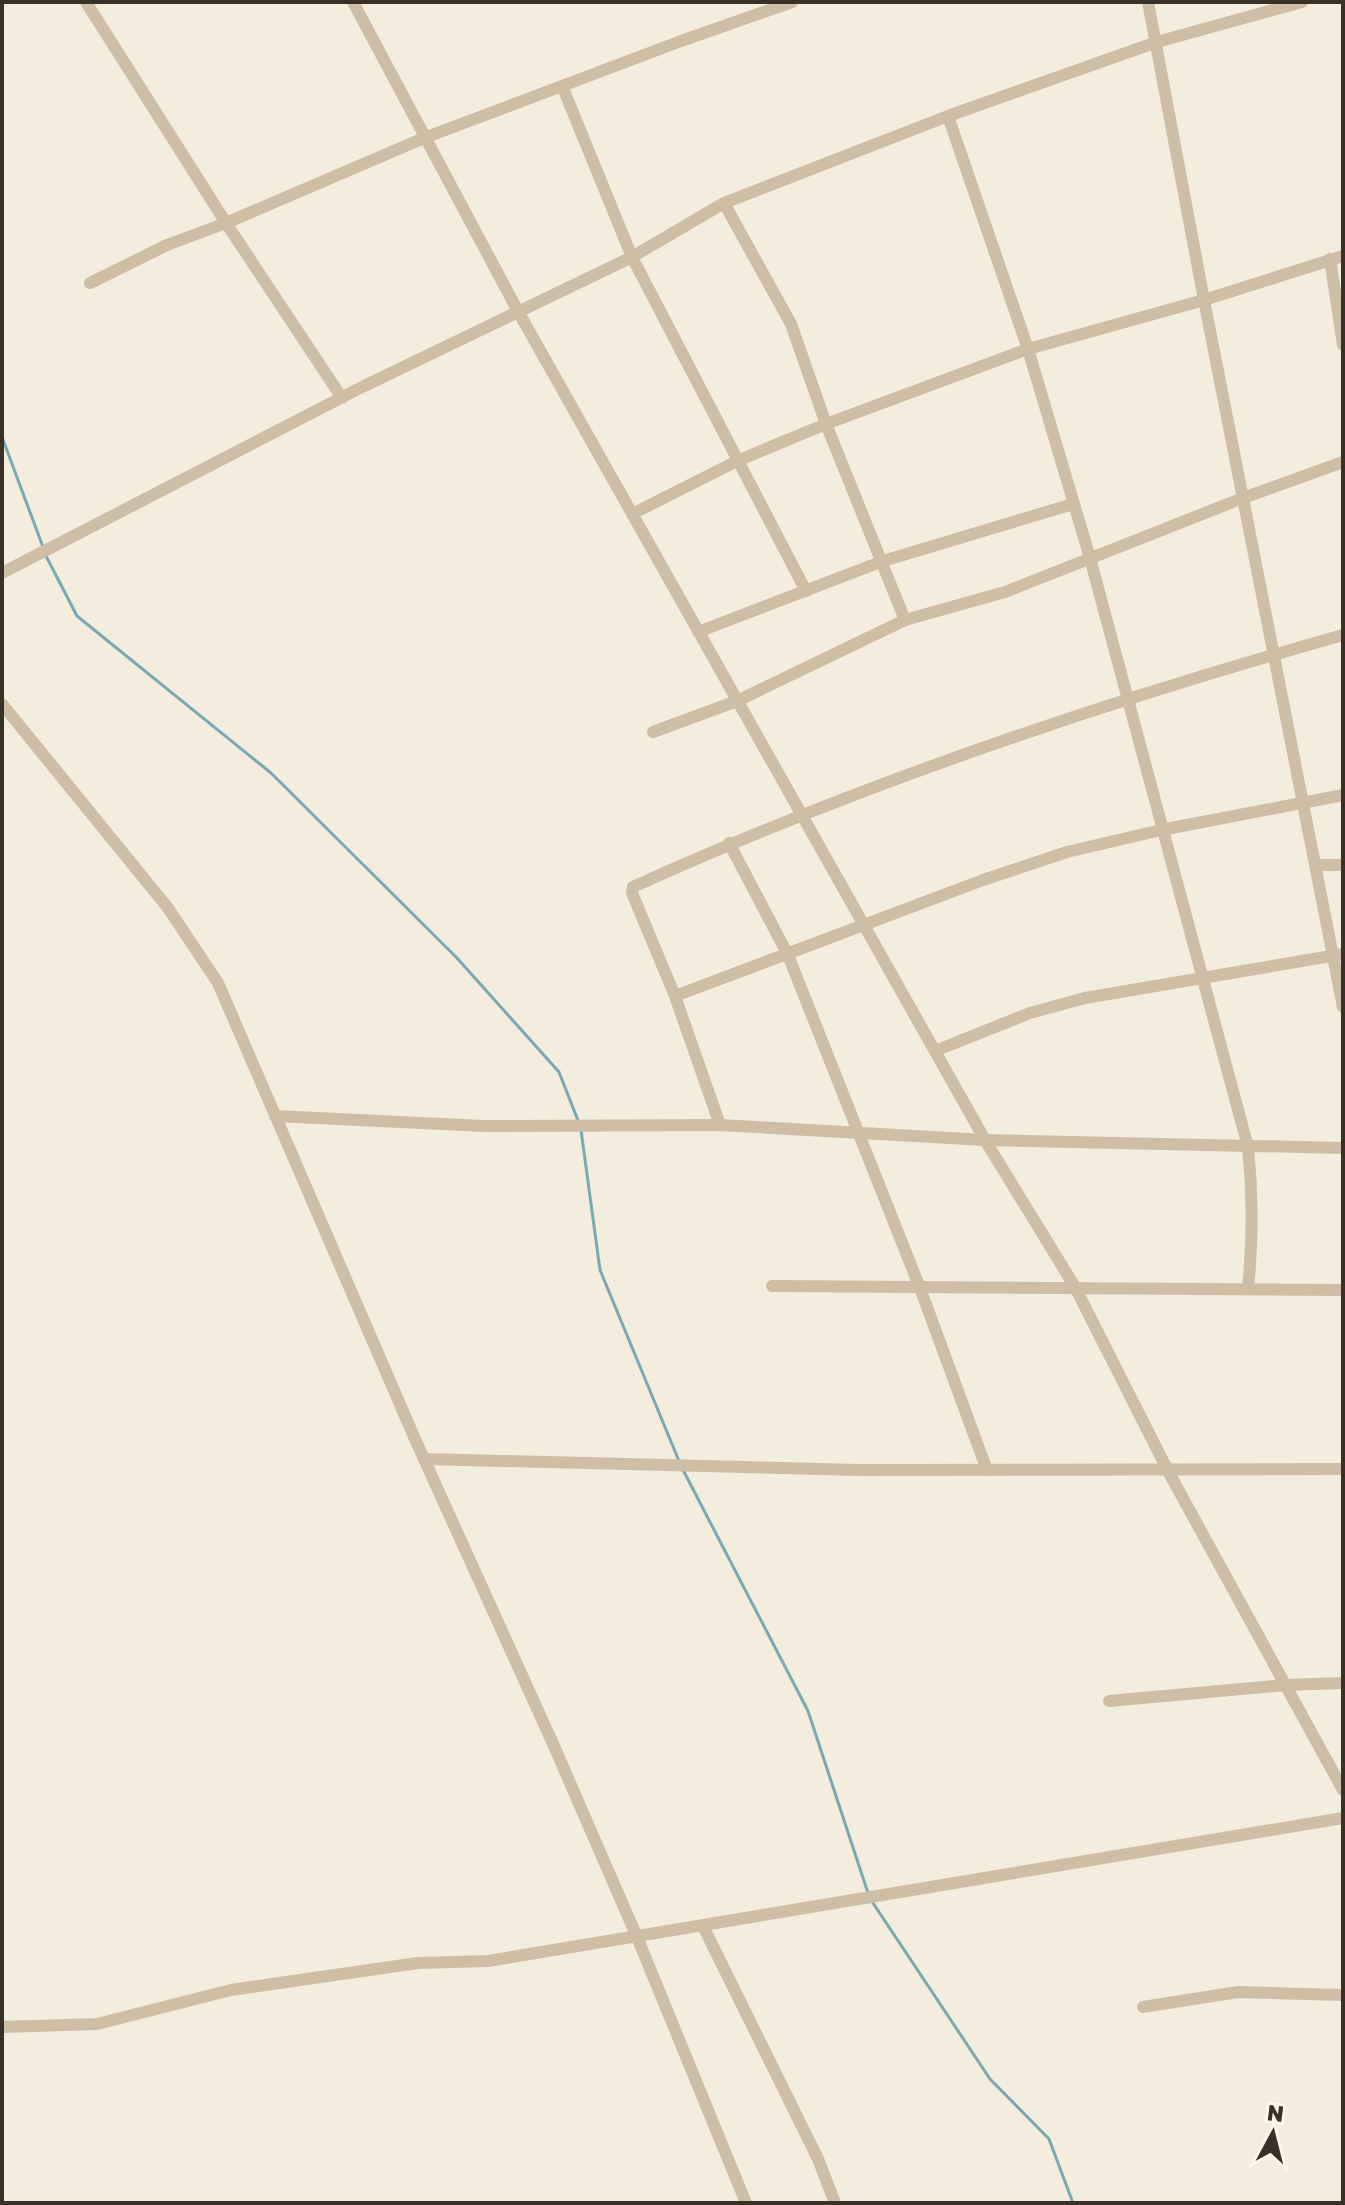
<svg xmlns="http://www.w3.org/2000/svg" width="1345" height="2205" font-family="'Golos Text',sans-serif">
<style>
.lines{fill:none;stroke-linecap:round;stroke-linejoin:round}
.stream{stroke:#78a9b4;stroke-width:3}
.minor{stroke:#cebea6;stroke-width:12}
</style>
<rect width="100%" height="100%" fill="#f4ecdc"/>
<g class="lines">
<g class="stream">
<polyline points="2,437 43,547"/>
<polyline points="45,554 77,616 271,773 457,958 559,1072 579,1123"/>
<polyline points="581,1130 600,1270 679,1461"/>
<polyline points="682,1468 808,1711 868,1893"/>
<polyline points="871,1900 990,2079 1049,2139 1073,2203"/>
</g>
<g class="minor">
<polyline points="86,2 226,223 342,398"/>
<polyline points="353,2 519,313 985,1140 1075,1287 1168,1471 1343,1790"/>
<polyline points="1148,2 1204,300 1343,1007"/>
<polyline points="563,88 632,257 806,591"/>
<path d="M 948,116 L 1028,349 L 1090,558 L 1248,1147 C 1253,1195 1253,1240 1248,1288"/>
<polyline points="724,203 791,324 826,424 905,620"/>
<polyline points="1330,259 1343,345"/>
<polyline points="90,283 167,245 226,223 424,138 681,41 792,2"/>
<polyline points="632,514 737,461 826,424 1028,349 1204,300 1343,256"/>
<polyline points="2,573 360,388 632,257 724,203 948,116 1157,42 1302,2"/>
<polyline points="698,632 883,561 1073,504"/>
<polyline points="2,704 168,908 218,983 415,1439 554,1746 637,1937 746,2203"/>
<polyline points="653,732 737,701 905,620 1005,592 1243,498 1343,462"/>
<polyline points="729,843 788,955 920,1288 987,1470"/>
<polyline points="1316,865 1343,865"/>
<polyline points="675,996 983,880 1067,852 1161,830 1343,795"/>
<polyline points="935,1051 1030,1013 1085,998 1343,954"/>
<polyline points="275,1116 484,1126 720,1125 985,1140 1343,1148"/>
<path d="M 720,1125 L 675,996 L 632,893 L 633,887 C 862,783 1101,703 1343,635"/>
<polyline points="772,1286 1343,1290"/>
<polyline points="425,1459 859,1470 1343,1469"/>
<polyline points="1109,1701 1285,1685 1343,1683"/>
<polyline points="703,1926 818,2159 835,2203"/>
<polyline points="1143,2007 1238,1992 1343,1995"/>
<polyline points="2,2027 97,2024 231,1990 418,1963 488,1961 1343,1818"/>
</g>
</g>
<rect width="1345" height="2205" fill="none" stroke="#393028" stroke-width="8"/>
<g transform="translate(1273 2133) rotate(7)" stroke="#fbf6e9" stroke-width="6" paint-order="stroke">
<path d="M0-6L14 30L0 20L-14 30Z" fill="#393028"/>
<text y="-12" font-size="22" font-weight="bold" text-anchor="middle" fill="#393028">N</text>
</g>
</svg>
